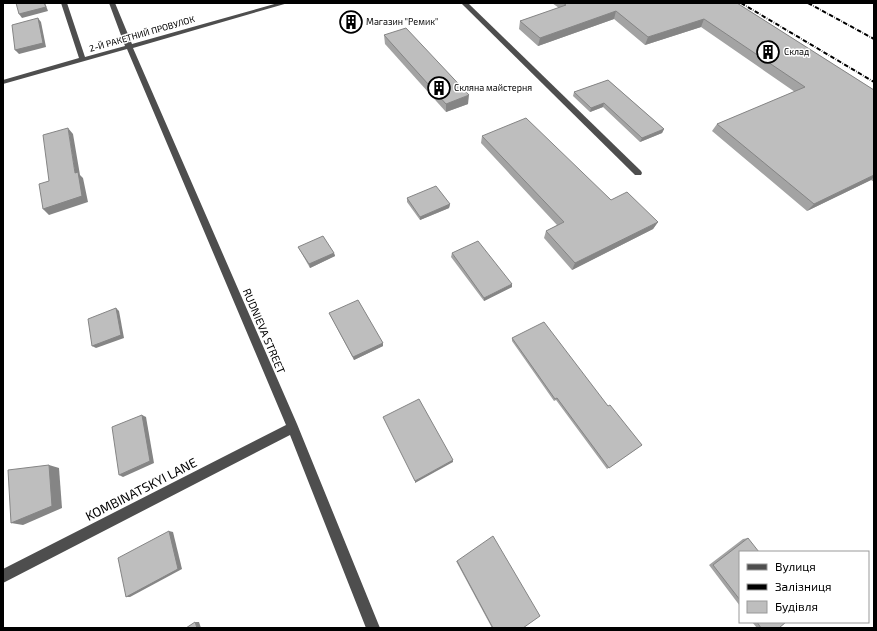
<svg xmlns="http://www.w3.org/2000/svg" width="877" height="631" font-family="'Exo 2',sans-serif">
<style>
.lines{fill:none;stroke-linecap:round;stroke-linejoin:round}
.minor{fill:#4e4e4e;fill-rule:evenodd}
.rail{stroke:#000;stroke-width:2;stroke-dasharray:4.5 1.5 0.5 1.5;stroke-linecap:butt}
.wall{fill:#a3a3a3}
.shaded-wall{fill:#858585}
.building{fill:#bebebe;stroke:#858585}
.labels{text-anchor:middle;stroke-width:3;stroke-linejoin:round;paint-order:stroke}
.far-poi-label{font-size:9px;fill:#000;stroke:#fff;text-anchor:start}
.far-street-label{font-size:9px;fill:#000;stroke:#fff}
.street-label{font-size:11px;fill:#000;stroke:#fff}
.near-street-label{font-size:13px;fill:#000;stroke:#fff}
</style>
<rect width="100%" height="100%" fill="#fff"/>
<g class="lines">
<g class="minor">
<polygon points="61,3 67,3 85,57 125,46 109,3 115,3 132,44 278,3 288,3 133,48 297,424 380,628 366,628 290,435 3,583 3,569 286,425 127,49 3,84 3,80 79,58"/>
<polygon points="461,3 468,3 641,171 642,173 641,175 635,175"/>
</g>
<g class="rail">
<polyline points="741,3 874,82"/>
<polyline points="808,3 874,39"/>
</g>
</g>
<g class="wall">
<polygon points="552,3 737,3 874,90 874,182 871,180 807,211 712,131 717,124 795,92 701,27 645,45 614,19 538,46 519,29 520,21 559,8"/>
<polygon points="384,35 468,104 446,112 385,44"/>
<polygon points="608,80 664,129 662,133 640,142 603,107 590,112 573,96 574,92"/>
<polygon points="482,136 611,200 658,222 653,229 572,270 544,238 546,231 557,225 481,143"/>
<polygon points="407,198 450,204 449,208 420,220 407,202"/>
<polygon points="298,247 334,253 335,256 310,268"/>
<polygon points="452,253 512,284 512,287 484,301 451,257"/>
<polygon points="329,313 383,343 383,346 354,360"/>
<polygon points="512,338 608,406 642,445 607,469 556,400 554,401 512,341"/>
<polygon points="748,538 740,552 740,606 709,565 743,539"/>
<polygon points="456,561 457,561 523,628 492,628"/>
<polygon points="752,622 786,622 779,628 757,628"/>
</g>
<g class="shaded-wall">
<polygon points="44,3 45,3 48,11 22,18 19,14"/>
<polygon points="616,11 614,19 538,46 540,38"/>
<polygon points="38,18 41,22 46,47 19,54 15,50"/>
<polygon points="704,19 701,27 645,45 648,37"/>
<polygon points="469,95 468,104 446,112 446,104"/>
<polygon points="604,103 603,107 590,112 591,108"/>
<polygon points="68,128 73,134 80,175 83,178 88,202 49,215 43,209 75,173"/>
<polygon points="664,129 662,133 640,142 642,138"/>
<polygon points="874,175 874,177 871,180 807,211 814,204"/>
<polygon points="450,204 449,208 420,220 420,217"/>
<polygon points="658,222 653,229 572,270 575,263"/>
<polygon points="334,253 335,256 310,268 309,264"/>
<polygon points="512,284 512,287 484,301 484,298"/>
<polygon points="116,308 119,311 124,338 96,348 92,346"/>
<polygon points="383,343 383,346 354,360 353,357"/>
<polygon points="142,415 146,417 154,463 123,477 119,475"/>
<polygon points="453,460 453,462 415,483 415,481"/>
<polygon points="49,465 59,468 62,508 23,525 11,523"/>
<polygon points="169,531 173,532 182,569 130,597 126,597"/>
<polygon points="195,622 199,622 201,628 197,628"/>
</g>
<g class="building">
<polygon points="16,3 44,3 46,7 19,14"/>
<polygon points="563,3 737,3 874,90 874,175 814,204 717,124 805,87 704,19 648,37 616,11 540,38 520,21 566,5"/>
<polygon points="38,18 43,43 15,50 12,25"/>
<polygon points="406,28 469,95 446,104 384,35"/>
<polygon points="608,80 664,129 642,138 604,103 591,108 574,92"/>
<polygon points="526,118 611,200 627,192 658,222 575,263 546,231 564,222 482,136"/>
<polygon points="68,128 75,173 78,172 82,196 43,209 39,184 49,181 43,135"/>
<polygon points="436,186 450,204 420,217 407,198"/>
<polygon points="323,236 334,253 309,264 298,247"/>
<polygon points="478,241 512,284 484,298 452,253"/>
<polygon points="358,300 383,343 353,357 329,313"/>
<polygon points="116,308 121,335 92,346 88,319"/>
<polygon points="544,322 608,406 610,405 642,445 609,468 557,398 555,399 512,338"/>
<polygon points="419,399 453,460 415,481 383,417"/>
<polygon points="142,415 150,461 119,475 112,427"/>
<polygon points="49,465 52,506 11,523 8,470"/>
<polygon points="169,531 178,569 126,597 118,558"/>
<polygon points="493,536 540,616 523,628 493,628 457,561"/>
<polygon points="748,538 759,552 740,552 740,600 713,565"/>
<polygon points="195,622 197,628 186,628"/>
<polygon points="757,622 786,622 779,628 761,628"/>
</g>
<defs>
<g id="building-ring" transform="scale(1.15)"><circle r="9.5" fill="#fff" stroke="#000" stroke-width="1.5"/><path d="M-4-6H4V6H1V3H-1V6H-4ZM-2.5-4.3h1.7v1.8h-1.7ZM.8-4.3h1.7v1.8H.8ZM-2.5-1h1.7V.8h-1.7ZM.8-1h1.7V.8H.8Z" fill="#000"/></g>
</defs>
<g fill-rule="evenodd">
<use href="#building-ring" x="351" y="22"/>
<use href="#building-ring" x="768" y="52"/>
<use href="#building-ring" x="439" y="88"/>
</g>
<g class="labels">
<g class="far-poi-label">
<text x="366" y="25">Магазин "Ремик"</text>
<text x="784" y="55">Склад</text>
<text x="454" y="91">Скляна майстерня</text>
</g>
<g class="far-street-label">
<text transform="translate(142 34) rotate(-16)" y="3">2-Й РАКЕТНИЙ ПРОВУЛОК</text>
</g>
<g class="street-label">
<text transform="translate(264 331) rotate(67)" y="4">RUDNIEVA STREET</text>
</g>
<g class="near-street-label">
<text transform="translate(141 489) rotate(-27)" y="5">KOMBINATSKYI LANE</text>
</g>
</g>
<rect width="877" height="631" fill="none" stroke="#000000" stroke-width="8"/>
<rect x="739" y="551" width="130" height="72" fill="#ffffff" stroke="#999999"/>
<rect x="747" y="564" width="20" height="6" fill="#4e4e4e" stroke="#999999"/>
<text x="775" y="571" font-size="12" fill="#000000">Вулиця</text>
<rect x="747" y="584" width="20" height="6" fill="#000000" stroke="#999999"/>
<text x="775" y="591" font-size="12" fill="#000000">Залізниця</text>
<rect x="747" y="601" width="20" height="12" fill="#bebebe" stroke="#999999"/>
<text x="775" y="611" font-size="12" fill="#000000">Будівля</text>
</svg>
